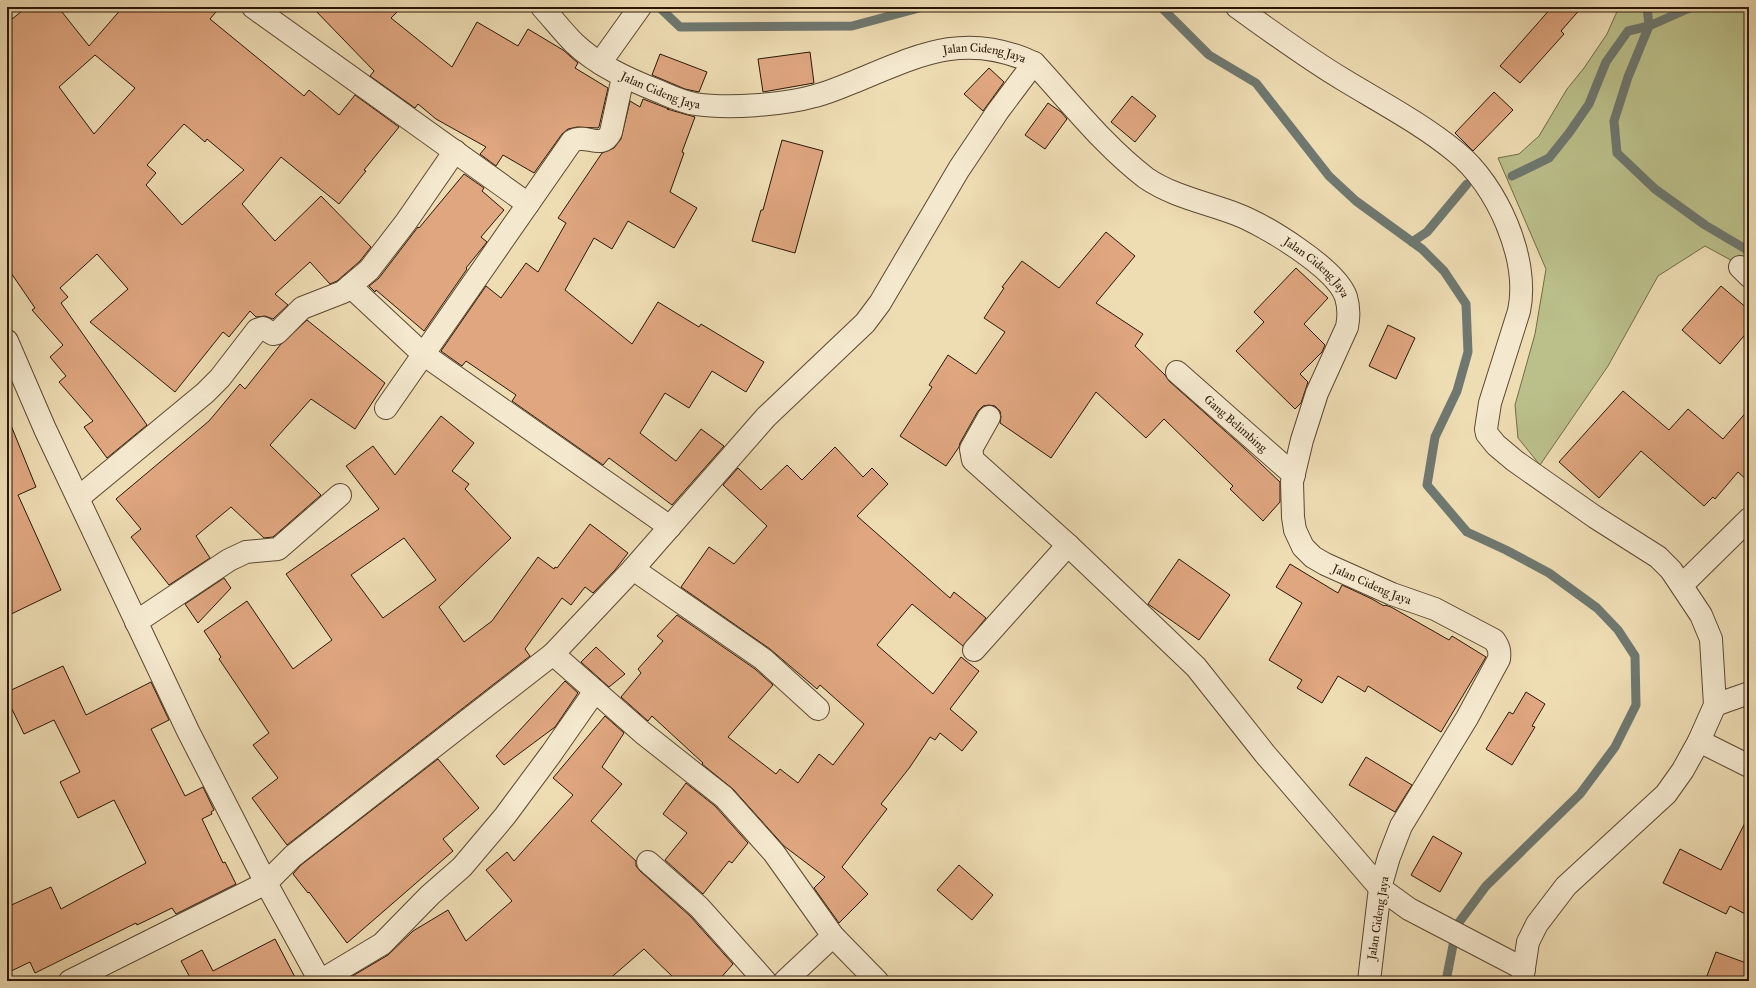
<svg xmlns="http://www.w3.org/2000/svg" width="1756" height="988" font-family="'IM FELL Great Primer',serif">
<style>
.green{fill:#bbc08b;stroke:#726c48}
.lines{fill:none;stroke-linecap:round;stroke-linejoin:round}
.stream{stroke:#6f7870;stroke-width:9}
.building{fill:#dfa680;stroke:#2a1706;fill-rule:evenodd}
.street-casing{stroke:#5b4831;stroke-width:24}
.street{stroke:#f4e8ce;stroke-width:22}
.labels{text-anchor:middle;stroke-width:3;stroke-linejoin:round;paint-order:stroke}
.street-label{font-size:12px;fill:#2a1706;stroke:#f4e8ce}
</style>
<rect width="100%" height="100%" fill="#eedcb3"/>
<filter id="stains"><feTurbulence type="fractalNoise" baseFrequency=".005" numOctaves="4"/><feColorMatrix values="0 0 0 0 .2 0 0 0 0 .09 0 0 0 0 .02 0 0 0 .5 -.17"/></filter>
<radialGradient id="worn" r=".72"><stop offset=".6" stop-color="#630" stop-opacity="0"/><stop offset="1" stop-color="#630" stop-opacity=".3"/></radialGradient>
<polygon class="green" points="1619,7 1749,7 1749,270 1705,246 1658,276 1608,366 1540,465 1518,438 1515,405 1535,334 1546,269 1498,158 1519,154 1539,136 1567,89 1584,68 1607,34"/>
<g class="lines">
<g class="stream">
<polyline points="659,7 680,27 852,26 923,7"/>
<polyline points="1161,7 1209,55 1256,83 1329,176 1356,201 1422,249 1444,271 1466,304 1468,352 1457,391 1435,437 1427,485 1467,532 1506,550 1549,573 1597,608 1618,630 1635,656 1636,705 1615,747 1580,794 1486,886 1457,925 1446,981"/>
<polyline points="1647,7 1649,26 1628,77 1614,121 1617,153 1655,189 1705,225 1749,251"/>
<polyline points="1512,176 1549,158 1569,133 1589,104 1606,62 1628,31 1649,26 1692,7"/>
<polyline points="1412,242 1427,232 1467,184"/>
</g>
</g>
<g class="building">
<path d="M 27,7 L 58,7 L 89,46 L 123,7 L 220,7 L 210,19 L 304,96 L 309,90 L 339,115 L 355,95 L 399,127 L 364,170 L 366,171 L 339,204 L 281,157 L 242,204 L 275,241 L 321,196 L 371,247 L 360,261 L 337,281 L 330,284 L 310,262 L 275,294 L 288,305 L 273,319 L 265,316 L 256,317 L 250,311 L 229,337 L 223,332 L 175,392 L 90,322 L 128,289 L 97,254 L 60,288 L 68,297 L 61,303 L 147,425 L 107,458 L 84,427 L 93,421 L 59,382 L 66,376 L 50,357 L 63,345 L 32,310 L 35,308 L 7,267 L 7,23 ZM 95,55 L 135,88 L 94,134 L 59,87 ZM 184,124 L 205,142 L 207,139 L 244,170 L 182,225 L 146,185 L 156,173 L 147,165 Z"/>
<polygon points="312,7 402,7 391,18 452,67 477,22 518,46 528,29 563,50 578,63 575,68 608,88 599,127 598,128 577,127 568,129 562,134 534,173 503,155 496,166 480,154 486,147 436,119 418,104 415,108 370,76 374,71"/>
<polygon points="1552,7 1582,7 1561,31 1564,34 1520,83 1500,66"/>
<polygon points="810,52 814,83 763,92 758,59"/>
<polygon points="660,54 707,72 699,92 685,89 652,75"/>
<polygon points="989,68 1004,82 983,111 964,94"/>
<polygon points="1494,92 1513,110 1473,151 1455,133"/>
<polygon points="1132,96 1156,116 1135,142 1111,122"/>
<polygon points="643,99 669,109 667,109 695,117 682,152 684,153 670,192 697,208 674,248 628,221 612,249 594,238 565,290 632,344 658,302 699,327 701,324 764,362 746,392 712,371 689,408 665,393 640,433 676,461 701,429 724,446 672,505 609,458 603,465 512,401 516,395 466,361 462,366 441,351 486,286 501,298 526,263 538,272 566,223 558,218 602,153 614,148 621,139 630,101 640,107"/>
<polygon points="1048,103 1061,112 1067,119 1045,149 1025,135"/>
<polygon points="782,140 823,151 795,253 752,241 761,210 763,210"/>
<polygon points="464,174 484,188 482,191 504,210 481,237 487,242 466,268 467,269 424,331 376,290 375,292 369,286 379,278 418,227 419,228"/>
<polygon points="1106,232 1135,256 1096,303 1143,334 1135,346 1165,375 1169,381 1244,448 1280,482 1280,502 1263,521 1230,489 1233,486 1164,419 1146,438 1096,392 1051,458 1000,423 1001,417 1000,411 995,406 989,405 983,406 978,411 960,443 959,447 946,466 900,436 932,387 929,385 948,355 976,374 1005,332 984,318 1004,288 1002,287 1022,261 1059,288"/>
<polygon points="1296,268 1328,298 1304,324 1325,345 1322,352 1300,374 1308,382 1301,403 1295,409 1236,351 1264,322 1254,312"/>
<polygon points="1721,286 1749,310 1749,330 1720,364 1682,330"/>
<polygon points="307,320 385,383 355,429 311,399 270,445 321,495 273,537 264,538 231,507 196,536 210,558 169,585 131,537 141,529 116,499 209,421 240,384 245,389 281,344"/>
<polygon points="1388,325 1415,338 1396,379 1369,366"/>
<polygon points="1623,391 1669,430 1688,409 1723,439 1749,409 1749,482 1738,472 1715,499 1713,497 1704,506 1641,451 1599,498 1559,462"/>
<path d="M 441,416 L 474,443 L 452,471 L 469,484 L 465,489 L 511,538 L 439,607 L 464,642 L 492,621 L 538,557 L 554,569 L 555,567 L 557,568 L 590,524 L 628,553 L 615,570 L 593,593 L 585,587 L 571,605 L 562,598 L 525,649 L 530,656 L 287,845 L 252,798 L 278,778 L 253,745 L 269,733 L 219,659 L 221,657 L 204,631 L 247,601 L 293,669 L 332,640 L 286,574 L 379,509 L 346,466 L 373,446 L 395,475 ZM 404,538 L 436,580 L 383,618 L 351,575 Z"/>
<polygon points="8,418 36,487 18,495 61,590 7,616"/>
<polygon points="835,447 863,477 872,468 888,484 857,516 950,598 954,592 986,618 963,646 912,604 877,645 933,694 961,657 979,671 950,709 977,732 962,751 940,733 935,740 930,737 910,767 881,804 887,809 842,867 868,894 839,923 814,888 825,877 784,846 733,789 702,764 703,763 652,716 648,721 621,697 641,673 638,669 663,641 657,636 677,615 755,669 773,685 728,737 776,774 780,769 798,783 819,754 833,765 864,724 820,685 817,689 770,649 681,587 709,547 734,564 767,526 723,485 738,468 761,490 787,465 802,480"/>
<polygon points="1179,559 1230,595 1199,640 1148,604"/>
<polygon points="1290,564 1338,593 1342,585 1372,599 1384,606 1385,605 1391,607 1449,640 1452,636 1486,657 1441,732 1368,686 1365,692 1338,676 1322,703 1297,688 1302,680 1269,660 1302,603 1276,587"/>
<polygon points="224,578 231,588 198,623 185,604"/>
<polygon points="596,647 625,674 609,687 581,662"/>
<polygon points="63,666 86,715 151,682 169,720 151,729 185,796 203,787 214,810 211,812 212,814 202,819 223,863 225,862 236,884 176,914 172,908 137,925 136,923 35,973 30,962 7,973 7,907 51,887 61,909 146,863 114,800 78,818 60,782 80,772 54,720 24,734 7,699 7,692"/>
<polygon points="565,681 578,693 555,727 504,765 496,756"/>
<polygon points="1526,692 1545,704 1532,726 1535,727 1512,765 1486,749 1509,712 1513,714"/>
<polygon points="605,716 624,733 602,767 622,784 591,821 636,861 636,866 640,871 690,916 733,964 718,981 677,981 644,949 607,981 344,981 388,955 413,931 448,910 466,941 512,901 486,870 507,852 514,861 573,795 553,778"/>
<polygon points="1366,757 1412,785 1395,812 1349,785"/>
<polygon points="438,759 479,808 443,839 453,851 347,943 309,892 308,893 293,874 301,865"/>
<polygon points="686,783 715,806 748,843 732,863 729,861 703,894 665,860 687,833 663,814"/>
<polygon points="1749,815 1749,916 1730,906 1726,914 1663,883 1680,849 1721,870"/>
<polygon points="1433,836 1462,853 1440,892 1411,875"/>
<polygon points="959,865 993,895 972,920 937,890"/>
<polygon points="275,939 297,981 192,981 181,961 202,950 213,971"/>
<polygon points="1716,952 1749,964 1749,981 1705,981"/>
</g>
<g class="lines">
<g class="street-casing">
<g id="street">
<polyline points="253,7 528,204"/>
<path id="s1" d="M 542,7 C 553,19 563,32 574,43 C 598,66 628,79 658,91 C 670,96 682,102 695,104 C 728,109 783,105 815,96 C 831,92 846,85 861,79 C 923,53 968,32 1034,63 C 1070,102 1104,146 1146,178 C 1172,196 1207,203 1236,214 C 1265,225 1336,268 1346,297 C 1349,307 1349,317 1347,327 L 1317,393 L 1302,440 L 1292,482 L 1293,517 L 1295,530 L 1303,547 L 1313,557 L 1325,564 L 1392,594 L 1435,609 L 1494,640 C 1499,647 1500,651 1499,659 L 1467,718 L 1401,826 L 1389,857 L 1380,888 L 1369,981"/>
<path d="M 1237,7 C 1272,32 1307,58 1344,80 C 1382,103 1422,124 1456,152 C 1497,185 1530,259 1519,311 L 1490,403 L 1486,429 L 1487,434 L 1496,445 L 1515,461 L 1595,517 L 1658,557 L 1671,570 L 1701,615 L 1711,639 L 1715,705 L 1699,741 L 1683,770 L 1666,794 L 1566,886 L 1537,924 L 1528,942 L 1522,981"/>
<polyline points="600,63 640,7"/>
<polyline points="1740,267 1749,276"/>
<polyline points="350,286 423,354 670,527"/>
<polyline points="7,341 45,429 188,731 266,883 320,981"/>
<path id="s2" d="M 1177,372 L 1294,475"/>
<path d="M 386,408 L 572,141 C 587,133 602,151 611,132 L 623,77"/>
<polyline points="989,417 971,449 973,460 1068,545"/>
<polyline points="78,498 205,393 220,378 257,330 263,328 273,334 277,333 302,308 343,292 369,270 406,222 455,151"/>
<polyline points="633,569 763,659 818,709"/>
<polyline points="1682,585 1749,519"/>
<polyline points="136,622 229,560 246,552 278,549 340,495"/>
<polyline points="974,650 1068,545 1196,667 1265,754 1380,888 1409,909 1524,969"/>
<polyline points="553,654 643,733 724,797 774,853 833,936 877,981"/>
<polyline points="1715,705 1749,693"/>
<polyline points="1699,741 1749,766"/>
<polyline points="648,862 699,907 765,981"/>
<polyline points="70,981 266,883 293,856 553,654 633,569 766,417 865,323 880,303 959,169 998,111 1034,63"/>
<polyline points="320,981 382,944 430,895 462,867 505,816 551,754 595,691"/>
<polyline points="785,981 833,936"/>
</g>
</g>
<use href="#street" class="street"/>
</g>
<g class="labels">
<g class="street-label">
<text dy="4" stroke="none"><textPath href="#s1" startOffset="484">Jalan Cideng Jaya</textPath></text>
<text dy="4" stroke="none"><textPath href="#s1" startOffset="148">Jalan Cideng Jaya</textPath></text>
<text dy="4" stroke="none"><textPath href="#s1" startOffset="891">Jalan Cideng Jaya</textPath></text>
<text dy="4" stroke="none"><textPath href="#s2" startOffset="78">Gang Belimbing</textPath></text>
<text dy="4" stroke="none"><textPath href="#s1" startOffset="1275">Jalan Cideng Jaya</textPath></text>
<text transform="translate(1378 918) rotate(-81)" y="4">Jalan Cideng Jaya</text>
</g>
</g>
<rect width="1756" height="988" fill="none" stroke="#eedcb3" stroke-width="24"/>
<rect x="8" y="8" width="1740" height="972" fill="none" stroke="#2a1706" stroke-width="2"/>
<rect x="12" y="12" width="1732" height="964" fill="none" stroke="#2a1706"/>
<rect width="100%" height="100%" filter="url(#stains)"/>
<rect width="100%" height="100%" fill="url(#worn)"/>
</svg>
